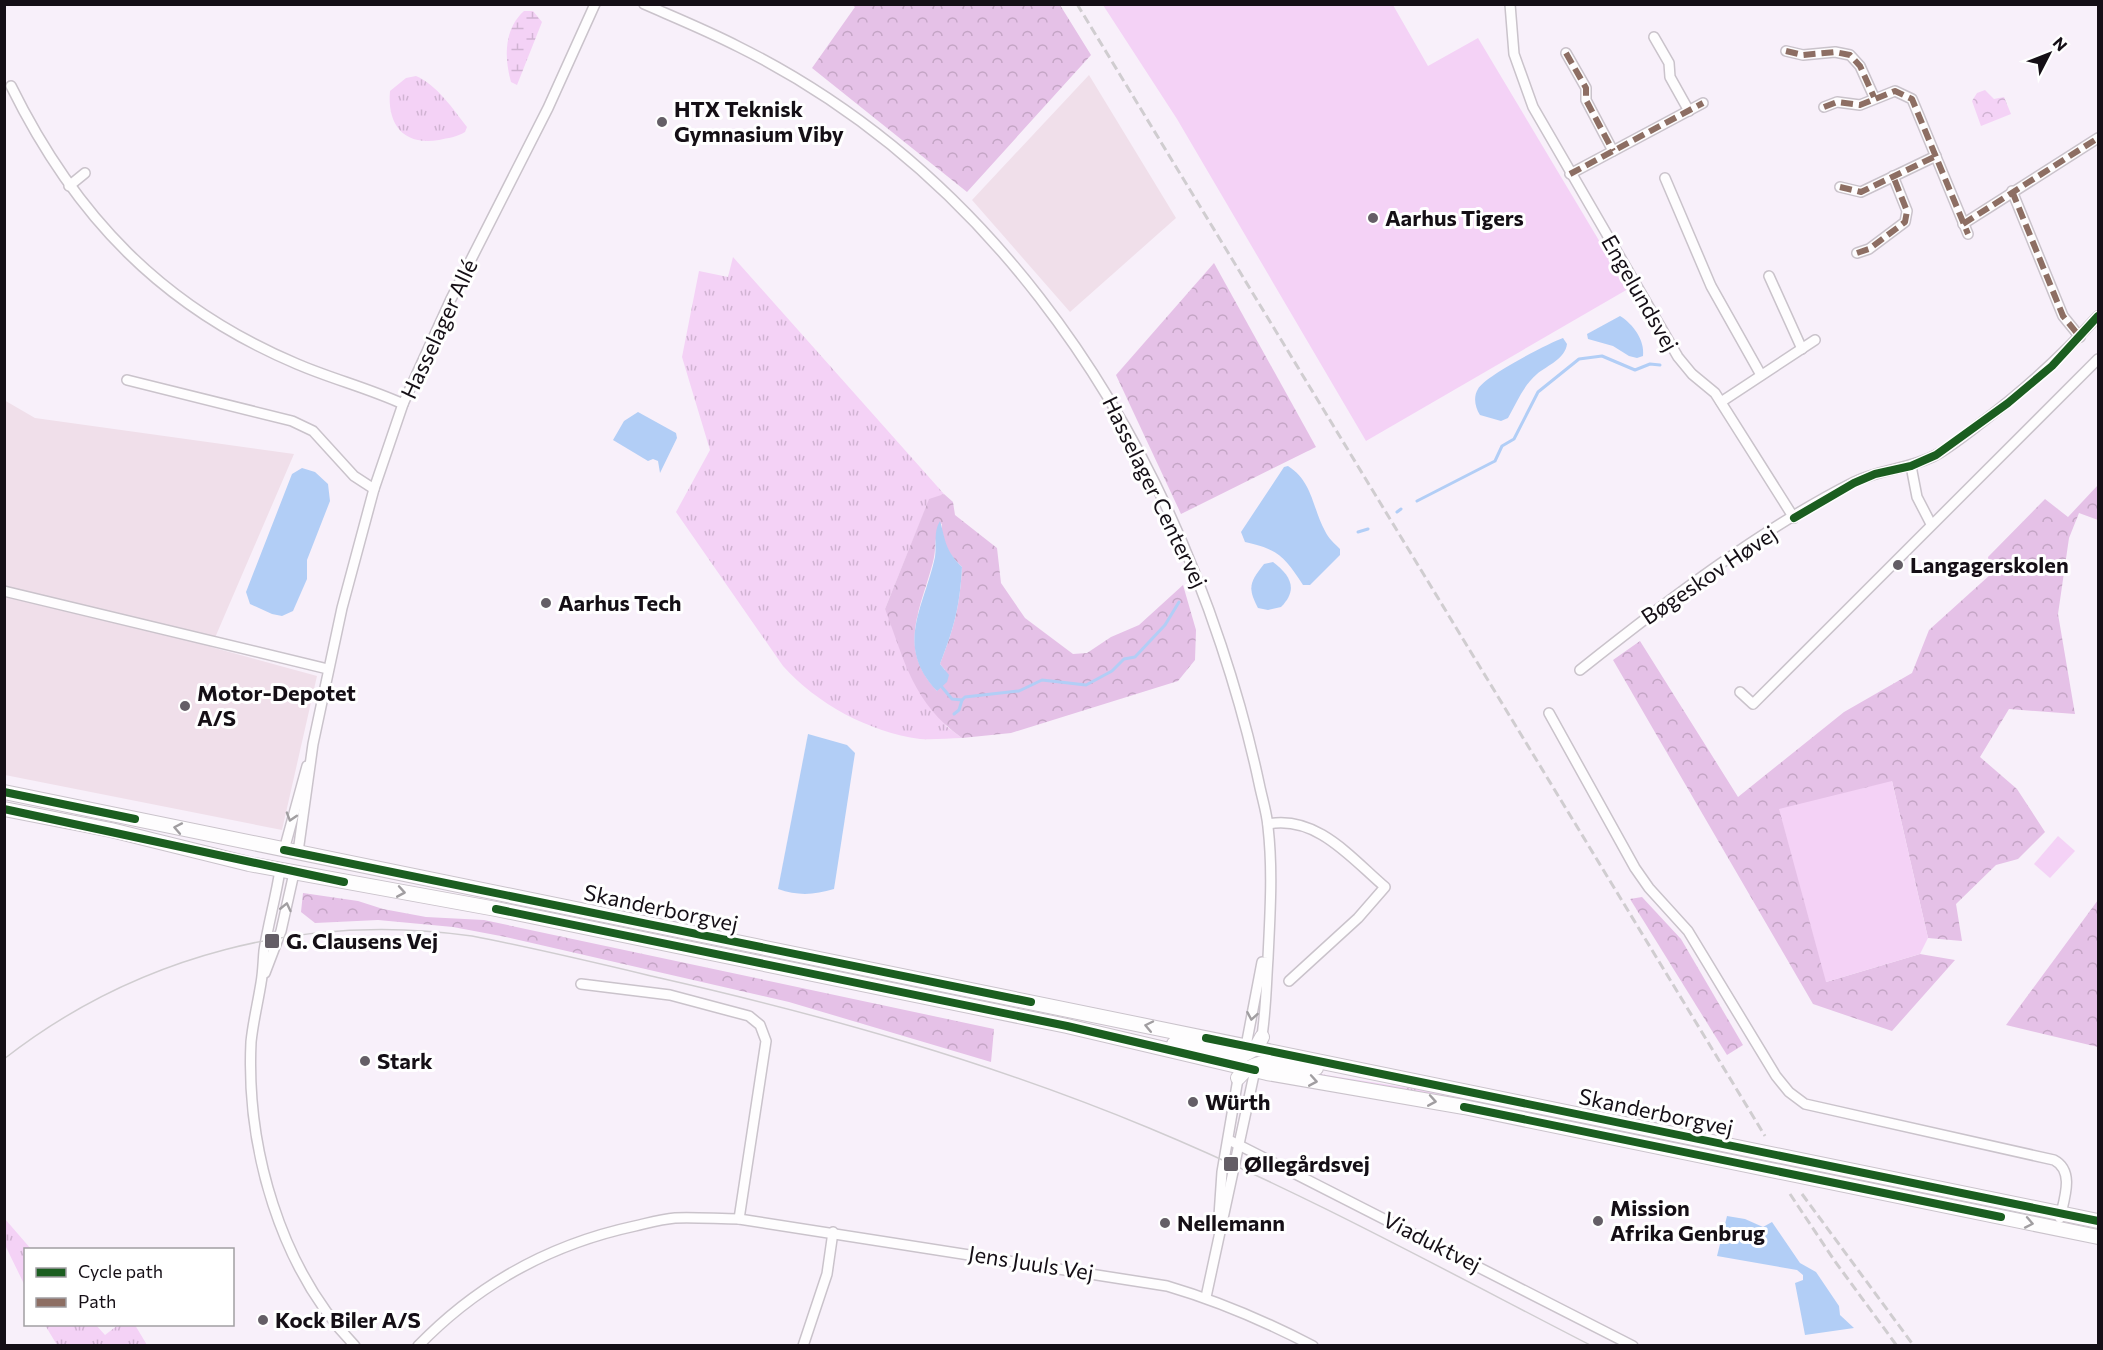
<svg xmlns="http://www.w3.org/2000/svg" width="2103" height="1350" font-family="Commissioner,sans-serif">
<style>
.commercial{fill:#f0dfea}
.grass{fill:url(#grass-tufts)}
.forest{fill:url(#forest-crowns);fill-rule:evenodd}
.wetland{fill:url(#wetland-marsh)}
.park{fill:url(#park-crowns)}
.pitch{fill:#f4d2f6}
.water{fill:#b2cef6}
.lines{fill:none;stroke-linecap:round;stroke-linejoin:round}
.stream{stroke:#b2cef6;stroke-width:3}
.street-casing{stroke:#cac3cb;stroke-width:12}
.secondary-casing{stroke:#cac3cb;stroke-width:16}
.street{stroke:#fefdfe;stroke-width:9}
.secondary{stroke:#fefdfe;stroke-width:14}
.tram{stroke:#d0cdd0;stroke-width:1.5}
.rail{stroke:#d0cdd0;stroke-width:3;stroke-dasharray:9 4.5;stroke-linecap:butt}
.quiet{stroke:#8d6e63;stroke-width:6;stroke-dasharray:12 6;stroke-linecap:butt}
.cycleway-casing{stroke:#fff;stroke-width:11}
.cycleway{stroke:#1b5e20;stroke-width:8}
.oneway{stroke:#a19ea1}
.poi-dot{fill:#645e66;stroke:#fff;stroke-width:2}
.labels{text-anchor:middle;stroke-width:6;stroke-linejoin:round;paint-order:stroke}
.poi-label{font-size:22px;font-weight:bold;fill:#150f16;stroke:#fff;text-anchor:start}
.street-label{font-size:22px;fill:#150f16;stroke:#fff}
</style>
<defs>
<pattern id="grass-tufts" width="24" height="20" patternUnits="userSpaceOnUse" patternTransform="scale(1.5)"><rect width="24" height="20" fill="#f4d2f6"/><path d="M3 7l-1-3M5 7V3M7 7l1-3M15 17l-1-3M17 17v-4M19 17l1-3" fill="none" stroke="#d0b3d2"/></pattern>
<pattern id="forest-crowns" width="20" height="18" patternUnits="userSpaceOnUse" patternTransform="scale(1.5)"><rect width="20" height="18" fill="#e5c1e7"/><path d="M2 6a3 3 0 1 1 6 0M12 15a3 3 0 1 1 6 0" fill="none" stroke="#c4a5c5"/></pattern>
<pattern id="wetland-marsh" width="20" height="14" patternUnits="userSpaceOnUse" patternTransform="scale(1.5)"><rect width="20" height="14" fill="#f4d2f6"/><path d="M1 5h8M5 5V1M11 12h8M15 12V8" fill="none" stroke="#d0b3d2"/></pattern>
<pattern id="park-crowns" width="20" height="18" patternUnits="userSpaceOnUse" patternTransform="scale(1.5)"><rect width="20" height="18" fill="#f4d2f6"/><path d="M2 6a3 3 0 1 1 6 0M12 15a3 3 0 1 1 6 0" fill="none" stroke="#d0b3d2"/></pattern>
</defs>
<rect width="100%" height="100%" fill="#f8f0fa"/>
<g class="commercial">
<polygon points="1089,75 1176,218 1070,312 972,200"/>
<polygon points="4,400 35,418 294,454 211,647 317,676 282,830 5,775"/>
</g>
<g class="grass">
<path d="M 416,76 C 437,85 453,109 467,127 L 465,132 C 457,137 448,138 439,140 C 403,146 387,124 390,91 L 406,78 Z"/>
<path d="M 733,257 L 944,494 L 929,500 L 885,609 L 946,726 L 962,738 C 949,738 934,740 920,739 C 869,732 817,704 783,666 L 676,512 L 710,450 L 682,357 L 699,271 L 728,277 Z"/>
<polygon points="1288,1069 1447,1094 1944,1197 1903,1191"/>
<polygon points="5,1219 31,1249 26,1250 25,1286 5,1245"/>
<polygon points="45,1325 96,1325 105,1335 118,1325 135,1325 147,1345 57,1345"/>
</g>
<g class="forest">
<polygon points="852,5 1060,5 1091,55 967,192 812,68 855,7"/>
<polygon points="1214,263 1316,447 1181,514 1116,375"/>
<polygon points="2098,485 2098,520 2079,513 2069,538 2058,614 2075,714 2009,709 1980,757 2017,789 2045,832 2018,859 1996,865 1956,904 1962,941 1928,938 1892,781 1826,982 1920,954 1955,960 1892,1031 1813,1004 1613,660 1640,641 1738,797 1844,712 1912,673 1929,630 1991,574 1988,557 2045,499 2068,517"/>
<path d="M 944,494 L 953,502 L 955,515 L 997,548 L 1001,583 L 1025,618 L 1073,654 L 1087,653 L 1111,637 L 1139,625 L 1183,585 L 1196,630 L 1195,660 L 1178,681 L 1011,733 L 962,738 C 913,703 905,662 885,609 L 929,499 ZM 942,523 C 940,541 950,556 962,567 C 960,606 954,628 940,664 L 945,670 L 937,691 C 897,648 920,611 933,562 C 937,548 933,535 942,523 Z"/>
<polygon points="303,893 358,901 383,909 426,917 484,920 994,1029 991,1062 789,1002 506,937 453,927 378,920 315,923 301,912"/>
<polygon points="1642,897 1681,939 1743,1045 1727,1055 1630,899"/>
<polygon points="2098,900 2098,1047 2006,1025"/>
</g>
<path class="wetland" d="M 524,11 L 533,11 L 542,22 L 517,85 L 511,82 C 504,57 504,29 524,11 Z"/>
<polygon class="park" points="1985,90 1994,99 2004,97 2011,114 1981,126 1972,101 1977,93"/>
<g class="pitch">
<polygon points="1103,5 1393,5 1428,66 1478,38 1628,289 1366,441 1177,119"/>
<polygon points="1892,781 1928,938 1920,954 1826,982 1779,809"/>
<polygon points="2058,836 2075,851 2050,878 2034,864"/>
</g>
<g class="water">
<path d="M 1620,316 C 1633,324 1645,340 1643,356 L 1637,358 L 1629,356 L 1613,346 L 1588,339 L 1587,334 Z"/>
<path d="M 1563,338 L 1567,344 C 1565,359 1548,365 1537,374 C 1523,386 1517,402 1508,418 L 1501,421 L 1480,415 C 1475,407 1473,397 1478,389 C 1485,376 1547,344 1563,338 Z"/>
<polygon points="638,412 676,433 677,438 660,473 658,461 653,459 648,461 613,440 624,421"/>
<path d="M 1288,466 C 1313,482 1312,507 1325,531 C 1328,538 1335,544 1340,549 L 1340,555 L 1310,585 L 1303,585 C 1285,557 1278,549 1245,542 L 1241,532 L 1284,467 Z"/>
<polygon points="302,468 315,472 328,484 330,501 307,560 307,579 293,611 282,616 272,614 250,604 246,592 292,474"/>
<path d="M 940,521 C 946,542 945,550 962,567 C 960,606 954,628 940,664 L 949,675 L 947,682 L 937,691 C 894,645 924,608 935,557 C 937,544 933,532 940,521 Z"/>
<path d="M 1273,562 C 1290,575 1299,589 1281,607 L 1268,610 L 1258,608 C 1247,587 1250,582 1264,564 Z"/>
<path d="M 808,734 L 847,745 L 855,753 L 834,889 C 814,895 798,896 778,889 Z"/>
<polygon points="1727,1216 1745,1219 1763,1227 1772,1222 1800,1263 1816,1272 1839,1306 1840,1315 1854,1328 1805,1335 1795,1283 1803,1280 1803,1275 1797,1270 1717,1256"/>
</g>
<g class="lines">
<g class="stream">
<polyline points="1417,501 1495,461 1502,446 1514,439 1538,392 1579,359 1602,356 1635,370 1650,364 1660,365"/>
<polyline points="1397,512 1401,509"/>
<polyline points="1358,532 1368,529"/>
<polyline points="941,686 952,699 962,700 965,697 1019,691 1042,680 1086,685 1112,671 1124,659 1135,657 1165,625 1179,602"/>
<polyline points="954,714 959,710 962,700"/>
</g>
<g class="street-casing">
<g id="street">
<path d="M 644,4 C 676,18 708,31 739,47 C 980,167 1138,395 1221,645 C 1236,690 1249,736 1259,783 C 1262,798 1267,813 1268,827 C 1273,871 1270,914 1268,958 C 1266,986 1266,1014 1261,1042"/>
<polyline points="1510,4 1514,54 1533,107 1678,357 1692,374 1715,393 1794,518"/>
<polyline points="1654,37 1669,63 1670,77 1689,111"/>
<polyline points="1786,51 1803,55 1835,52 1850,55 1860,66 1874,97"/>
<polyline points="1566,53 1586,88 1586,100 1613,151"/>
<path d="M 11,86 C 75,216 162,307 297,364 C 332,379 368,388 403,404"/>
<polyline points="1824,107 1837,102 1860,105 1895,91 1912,99 1968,234"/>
<polyline points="1570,174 1703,103"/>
<polyline points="1665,178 1711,286 1761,375"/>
<polyline points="69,186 85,173"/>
<polyline points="1840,187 1861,192 1936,156"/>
<polyline points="2012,191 2063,316 2080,337"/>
<polyline points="1963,224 2098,138"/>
<polyline points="1857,253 1869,249 1905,222 1907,211 1893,176"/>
<polyline points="1769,276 1802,349"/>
<polyline points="127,380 292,421 313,431 354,476 374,489"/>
<polyline points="1721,402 1815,340"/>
<polyline points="1911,466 1917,497 1931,524"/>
<polyline points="4,591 328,669"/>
<path d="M 1580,670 C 1663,604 1759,530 1854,482 C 1880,469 1910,469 1936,455 C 1950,447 1964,436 1977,426 C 2021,393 2061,357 2098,316"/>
<polyline points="1740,692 1753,704 2098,359"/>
<path d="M 1549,713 L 1635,868 L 1649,888 L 1688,931 L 1776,1076 L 1789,1092 L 1805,1104 L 2054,1160 C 2075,1171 2064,1199 2060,1218"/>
<path d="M 1268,824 C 1317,815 1351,858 1385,887 L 1358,918 L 1289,981"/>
<polyline points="284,850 307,766"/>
<polyline points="298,852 313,744 342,608 374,489 403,404 451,299 548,108 595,4"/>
<path d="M 280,870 C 276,897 268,924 264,951 C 263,962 263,972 261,983 C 258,1002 253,1022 251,1042 C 246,1148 280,1268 355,1346"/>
<polyline points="265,973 281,931 294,873"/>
<polyline points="581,984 670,995 749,1016 760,1025 766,1041 739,1219"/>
<polyline points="1246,1046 1262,962"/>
<polyline points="1229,1140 1633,1346"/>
<polyline points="1219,1216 1222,1172 1239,1073"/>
<polyline points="1206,1297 1255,1070"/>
<path d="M 418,1346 C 478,1284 551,1244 635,1226 C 648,1223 662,1219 675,1218 C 696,1217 718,1219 739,1219 L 1167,1286 C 1218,1301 1265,1321 1313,1346"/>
<polyline points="803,1346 827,1274 833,1232"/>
</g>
</g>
<g class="secondary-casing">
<g id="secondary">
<polyline points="4,792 2098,1221"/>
<polyline points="4,809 111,830 249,864 496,909 1067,1026 1267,1073 1464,1107 2098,1237"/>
<polyline points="1174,1044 1243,1055 1256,1048 1262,1037"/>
<path d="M 1238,1078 C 1259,1052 1286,1066 1316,1068"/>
</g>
</g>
<use href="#street" class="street"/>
<use href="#secondary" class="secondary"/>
<path class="tram" d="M 4,1059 C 137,955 306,912 472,936 C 535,948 597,963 660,978 C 827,1016 990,1062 1149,1128 C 1301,1191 1446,1271 1592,1346"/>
<g class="rail">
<polyline points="1077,4 1765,1136"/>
<polyline points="1790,1194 1834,1260 1897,1346"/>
<polyline points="1802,1194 1914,1346"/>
</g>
<g class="quiet">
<polyline points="1786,51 1803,55 1835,52 1850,55 1860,66 1874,97"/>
<polyline points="1566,53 1586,88 1586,100 1613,151"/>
<polyline points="1824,107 1837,102 1860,105 1895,91 1912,99 1968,234"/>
<polyline points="1570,174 1703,103"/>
<polyline points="1840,187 1861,192 1936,156"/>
<polyline points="2012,191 2063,316 2080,337"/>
<polyline points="1963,224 2098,138"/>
<polyline points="1857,253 1869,249 1905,222 1907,211 1893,176"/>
</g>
<g class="cycleway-casing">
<g id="cycleway">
<polyline points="1794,518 1854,483 1875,474 1911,466 1936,455 2008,403 2052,366 2098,316"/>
<polyline points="4,792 135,819"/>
<polyline points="4,809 344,882"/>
<polyline points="284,850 1031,1002"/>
<polyline points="496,909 1067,1026 1255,1070"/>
<polyline points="1206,1038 2098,1221"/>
<polyline points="1464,1107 2001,1217"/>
</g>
</g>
<use href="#cycleway" class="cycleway"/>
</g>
<defs><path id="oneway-chevron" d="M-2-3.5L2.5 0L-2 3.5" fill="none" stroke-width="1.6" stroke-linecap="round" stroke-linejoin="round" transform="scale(1.5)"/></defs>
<g class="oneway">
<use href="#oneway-chevron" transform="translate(291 817) rotate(107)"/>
<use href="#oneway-chevron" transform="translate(178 828) rotate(-169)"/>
<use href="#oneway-chevron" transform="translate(401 892) rotate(10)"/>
<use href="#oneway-chevron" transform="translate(286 907) rotate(-77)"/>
<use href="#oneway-chevron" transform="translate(1252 1016) rotate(100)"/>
<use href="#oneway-chevron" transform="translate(1149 1026) rotate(-168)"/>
<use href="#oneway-chevron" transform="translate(1313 1081) rotate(10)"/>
<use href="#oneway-chevron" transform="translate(1432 1101) rotate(10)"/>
<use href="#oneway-chevron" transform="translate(2029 1223) rotate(11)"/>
</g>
<g class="poi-dot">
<circle cx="662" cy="122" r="6"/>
<circle cx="1373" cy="218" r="6"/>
<circle cx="1898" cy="565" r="6"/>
<circle cx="546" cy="603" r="6"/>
<circle cx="185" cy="706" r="6"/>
<rect x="264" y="933" width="16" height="16" rx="3"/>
<circle cx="365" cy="1061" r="6"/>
<circle cx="1193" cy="1102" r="6"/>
<rect x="1223" y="1156" width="16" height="16" rx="3"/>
<circle cx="1598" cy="1221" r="6"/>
<circle cx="1165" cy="1223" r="6"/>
<circle cx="263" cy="1320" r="6"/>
</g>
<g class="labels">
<g class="poi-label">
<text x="674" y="117">HTX Teknisk<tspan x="674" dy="25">Gymnasium Viby</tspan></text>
<text x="1385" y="226">Aarhus Tigers</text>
<text x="1910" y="573">Langagerskolen</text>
<text x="558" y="611">Aarhus Tech</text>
<text x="197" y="701">Motor-Depotet<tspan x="197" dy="25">A/S</tspan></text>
<text x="286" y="949">G. Clausens Vej</text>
<text x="377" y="1069">Stark</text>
<text x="1205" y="1110">Würth</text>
<text x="1244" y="1172">Øllegårdsvej</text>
<text x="1610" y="1216">Mission<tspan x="1610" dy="25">Afrika Genbrug</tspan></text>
<text x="1177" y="1231">Nellemann</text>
<text x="275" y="1328">Kock Biler A/S</text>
</g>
<g class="street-label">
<text transform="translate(1640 293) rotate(60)" y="8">Engelundsvej</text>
<text transform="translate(439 329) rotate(-65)" y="8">Hasselager Allé</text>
<text transform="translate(1155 492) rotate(64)" y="8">Hasselager Centervej</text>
<text transform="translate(1709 575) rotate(-34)" y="8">Bøgeskov Høvej</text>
<text transform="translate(661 908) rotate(12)" y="8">Skanderborgvej</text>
<text transform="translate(1656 1112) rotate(12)" y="8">Skanderborgvej</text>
<text transform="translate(1432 1242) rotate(27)" y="8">Viaduktvej</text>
<text transform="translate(1031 1263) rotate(9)" y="8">Jens Juuls Vej</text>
</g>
</g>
<rect width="2103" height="1350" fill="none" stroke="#150f16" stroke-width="12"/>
<rect x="24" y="1248" width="210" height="78" fill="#ffffff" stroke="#a19fa2" stroke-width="1.5"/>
<rect x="36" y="1268" width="30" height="9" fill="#1b5e20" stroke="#a19fa2" stroke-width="1.5"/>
<text x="78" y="1278" font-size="18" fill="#150f16">Cycle path</text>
<rect x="36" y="1298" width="30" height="9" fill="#8d6e63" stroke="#a19fa2" stroke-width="1.5"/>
<text x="78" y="1308" font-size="18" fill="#150f16">Path</text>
<g transform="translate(2049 54) rotate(48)" stroke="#ffffff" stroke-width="4.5" paint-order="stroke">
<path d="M0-4.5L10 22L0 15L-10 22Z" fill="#150f16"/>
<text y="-9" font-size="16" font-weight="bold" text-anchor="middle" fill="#150f16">N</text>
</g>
</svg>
